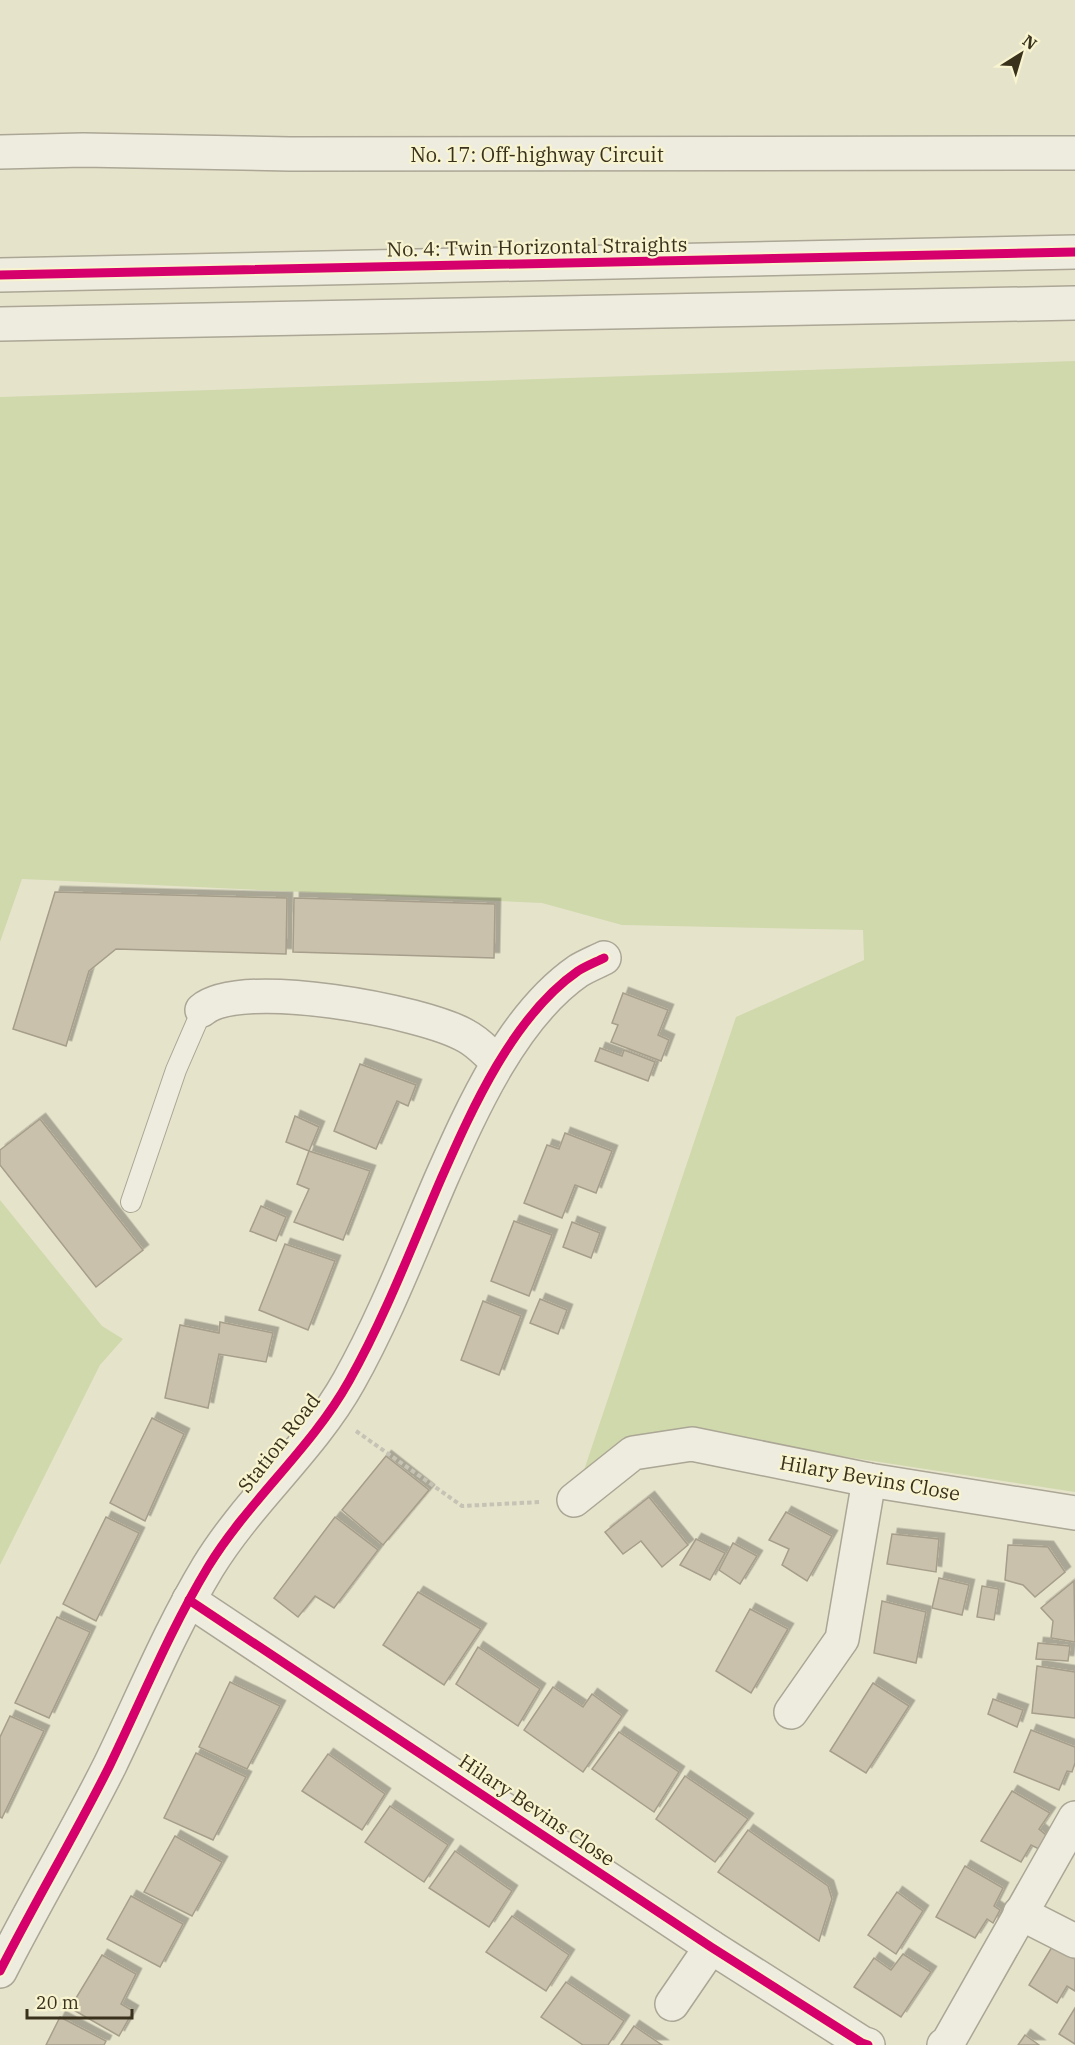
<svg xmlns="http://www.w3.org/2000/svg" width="1075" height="2045" font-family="'IBM Plex Serif',serif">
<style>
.green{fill:#d0d9ac}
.building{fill:#cac1ac;stroke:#a69e8a;stroke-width:1.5;filter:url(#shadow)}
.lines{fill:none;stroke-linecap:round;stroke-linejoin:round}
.lane-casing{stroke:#aba695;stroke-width:22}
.street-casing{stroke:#aba695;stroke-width:36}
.path{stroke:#c6c3b5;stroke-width:4;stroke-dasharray:4.5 3;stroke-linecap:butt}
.lane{stroke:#edecde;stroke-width:20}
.street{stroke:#edecde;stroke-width:33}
.cycleway-casing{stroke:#f8f4d0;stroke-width:13}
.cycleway{stroke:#d6006c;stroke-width:9}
.labels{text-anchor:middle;stroke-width:4.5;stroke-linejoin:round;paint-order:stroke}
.street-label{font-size:20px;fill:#3a311c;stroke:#f8f4d0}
</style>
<defs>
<filter id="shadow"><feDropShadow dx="5.5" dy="-5.5" stdDeviation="0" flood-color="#0004"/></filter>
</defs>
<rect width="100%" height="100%" fill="#e6e3cb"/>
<g class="green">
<polygon points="1075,361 1075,1492 696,1434 574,1500 736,1017 864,960 863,930 622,925 542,903 22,879 0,942 0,397"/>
<polygon points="0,1200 102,1326 123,1339 100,1365 0,1565"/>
</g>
<g class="building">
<polygon points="55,892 287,898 286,954 116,949 89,971 66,1046 13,1029"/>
<polygon points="294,898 495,904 494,958 293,952"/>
<polygon points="623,993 668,1010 658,1035 669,1040 661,1061 611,1042 618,1025 612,1023"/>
<polygon points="600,1048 622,1056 624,1050 655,1062 648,1081 595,1061"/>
<polygon points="360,1064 416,1085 408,1106 397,1101 376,1149 334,1131"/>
<polygon points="295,1116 319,1127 309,1151 286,1142"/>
<polygon points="40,1119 143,1250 96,1287 0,1165 0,1150"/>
<polygon points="565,1133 612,1151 596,1193 575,1185 562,1218 524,1203 547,1145 559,1149"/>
<polygon points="309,1151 370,1171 343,1240 294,1222 309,1189 297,1184"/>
<polygon points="261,1206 286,1217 276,1241 250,1231"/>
<polygon points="514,1221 552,1235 529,1296 491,1281"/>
<polygon points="572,1222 600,1233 591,1258 563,1247"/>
<polygon points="285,1244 335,1261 308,1330 259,1310"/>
<polygon points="540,1299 567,1310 558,1334 530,1323"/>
<polygon points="483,1301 521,1316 499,1375 461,1360"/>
<polygon points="220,1322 273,1333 266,1362 219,1354 208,1408 165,1398 180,1325 219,1333"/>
<polygon points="152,1418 184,1434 145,1521 110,1503"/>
<polygon points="386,1456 429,1490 383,1545 342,1510"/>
<polygon points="649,1497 688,1545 662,1567 641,1541 623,1554 605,1532"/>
<polygon points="786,1512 832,1536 807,1581 782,1565 789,1549 769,1540"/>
<polygon points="106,1517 139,1533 96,1621 63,1604"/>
<polygon points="335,1517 378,1550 334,1608 315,1596 298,1617 274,1598"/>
<polygon points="892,1534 939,1539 936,1572 887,1564"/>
<polygon points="696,1539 725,1553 710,1580 680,1565"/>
<polygon points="733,1543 757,1556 740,1584 719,1570"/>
<polygon points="1008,1545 1048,1547 1065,1572 1035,1597 1023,1585 1005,1580"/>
<polygon points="939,1578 969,1585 962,1615 932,1608"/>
<polygon points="1074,1581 1075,1642 1051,1638 1053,1621 1041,1608"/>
<polygon points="982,1586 999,1589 994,1620 977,1617"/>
<polygon points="418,1592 481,1629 444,1685 383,1645"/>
<polygon points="882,1601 926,1612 916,1663 874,1653"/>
<polygon points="750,1609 788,1629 751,1693 716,1671"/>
<polygon points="57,1617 90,1632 49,1718 15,1703"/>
<polygon points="1038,1643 1070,1646 1068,1661 1036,1659"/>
<polygon points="478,1647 540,1689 518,1726 456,1684"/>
<polygon points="1037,1666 1075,1672 1075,1718 1032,1713"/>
<polygon points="230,1682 280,1706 247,1769 199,1747"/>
<polygon points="873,1683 909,1706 866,1773 830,1751"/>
<polygon points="553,1687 583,1707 592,1694 622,1716 583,1772 524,1730"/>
<polygon points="993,1699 1023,1710 1017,1727 988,1714"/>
<polygon points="10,1716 44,1731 2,1818 0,1817 0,1737"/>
<polygon points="1031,1730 1075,1747 1075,1763 1072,1772 1067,1771 1059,1790 1014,1772"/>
<polygon points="619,1732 679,1772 654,1812 592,1769"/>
<polygon points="196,1753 246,1777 213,1840 164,1818"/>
<polygon points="328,1754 385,1794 362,1830 302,1791"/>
<polygon points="685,1776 748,1819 715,1862 656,1819"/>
<polygon points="1012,1791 1050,1813 1039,1829 1046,1835 1039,1849 1031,1845 1021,1862 981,1841"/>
<polygon points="390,1806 448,1845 424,1882 365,1842"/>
<polygon points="748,1830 828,1886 832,1899 819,1941 718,1872"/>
<polygon points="175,1836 222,1862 192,1916 144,1892"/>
<polygon points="455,1851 512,1891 489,1927 429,1888"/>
<polygon points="965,1866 1003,1888 994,1906 1000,1910 993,1923 987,1919 975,1938 936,1917"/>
<polygon points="897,1892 923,1911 896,1954 868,1935"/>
<polygon points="131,1896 183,1924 160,1967 107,1939"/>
<polygon points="512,1916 569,1955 546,1991 486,1952"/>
<polygon points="1052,1947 1075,1959 1075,1991 1067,1986 1057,2003 1029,1985"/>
<polygon points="903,1954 931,1972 901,2017 854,1987 874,1958 891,1970"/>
<polygon points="102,1955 136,1974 121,2004 133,2011 119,2036 70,2008"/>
<polygon points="566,1982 624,2021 608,2045 583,2045 541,2017"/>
<polygon points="1075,2008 1075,2044 1059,2034"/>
<polygon points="60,2017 106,2041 104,2045 46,2045"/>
<polygon points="634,2026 662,2045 621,2045"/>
<polygon points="1025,2035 1039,2045 1018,2045"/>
</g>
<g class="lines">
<g class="lane-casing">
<polyline id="lane" points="131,1202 176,1070 202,1010"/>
</g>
<g class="street-casing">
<g id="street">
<polyline points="0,152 83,150 290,154 1075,153"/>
<polyline points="0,275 1075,252"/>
<polyline points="0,324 1075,303"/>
<path d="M 202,1010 C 240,977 423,1011 466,1036 C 478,1042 488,1054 498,1062"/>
<polyline points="574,1500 633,1453 692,1444 869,1480 1075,1513"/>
<polyline points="189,1600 711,1947 862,2043 868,2045"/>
<polyline points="791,1712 842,1639 869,1480"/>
<polyline points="1020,1913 1075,1941"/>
<path d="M 0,1971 C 35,1902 75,1835 110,1765 C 142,1699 170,1630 208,1567 C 249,1500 311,1449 349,1381 C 385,1317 412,1246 441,1179 C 472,1109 513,1016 578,971 C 586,966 596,962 604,958"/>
<polyline points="672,2004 711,1947"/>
<polyline points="944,2045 947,2044 1075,1818"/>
</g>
</g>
<polyline class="path" points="356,1431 462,1506 541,1502"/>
<use href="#lane" class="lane"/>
<use href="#street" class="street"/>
<g class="cycleway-casing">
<g id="cycleway">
<polyline points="0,275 1075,252"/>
<polyline points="189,1600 711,1947 862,2043 868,2045"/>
<path d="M 0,1971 C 35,1902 75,1835 110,1765 C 142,1699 170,1630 208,1567 C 249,1500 311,1449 349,1381 C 385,1317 412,1246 441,1179 C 472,1109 513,1016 578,971 C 586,966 596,962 604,958"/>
</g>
</g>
<use href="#cycleway" class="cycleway"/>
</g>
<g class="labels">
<g class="street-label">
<text x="537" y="162">No. 17: Off-highway Circuit</text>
<text transform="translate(537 247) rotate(-1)" y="7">No. 4: Twin Horizontal Straights</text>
<text transform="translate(279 1443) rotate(-52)" y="7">Station Road</text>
<text transform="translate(870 1478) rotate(10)" y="7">Hilary Bevins Close</text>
<text transform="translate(537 1810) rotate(34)" y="7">Hilary Bevins Close</text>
</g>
</g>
<g transform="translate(1021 54) rotate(37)" stroke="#f8f4d0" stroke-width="4.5" paint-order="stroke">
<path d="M0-4.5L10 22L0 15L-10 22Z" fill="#3a311c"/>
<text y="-9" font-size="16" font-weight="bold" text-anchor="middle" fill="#3a311c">N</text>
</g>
<path d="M27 2009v9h105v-9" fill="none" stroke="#3a311c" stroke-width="3"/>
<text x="36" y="2009" font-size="18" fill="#3a311c" stroke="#f8f4d0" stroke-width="4.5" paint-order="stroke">20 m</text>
</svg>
